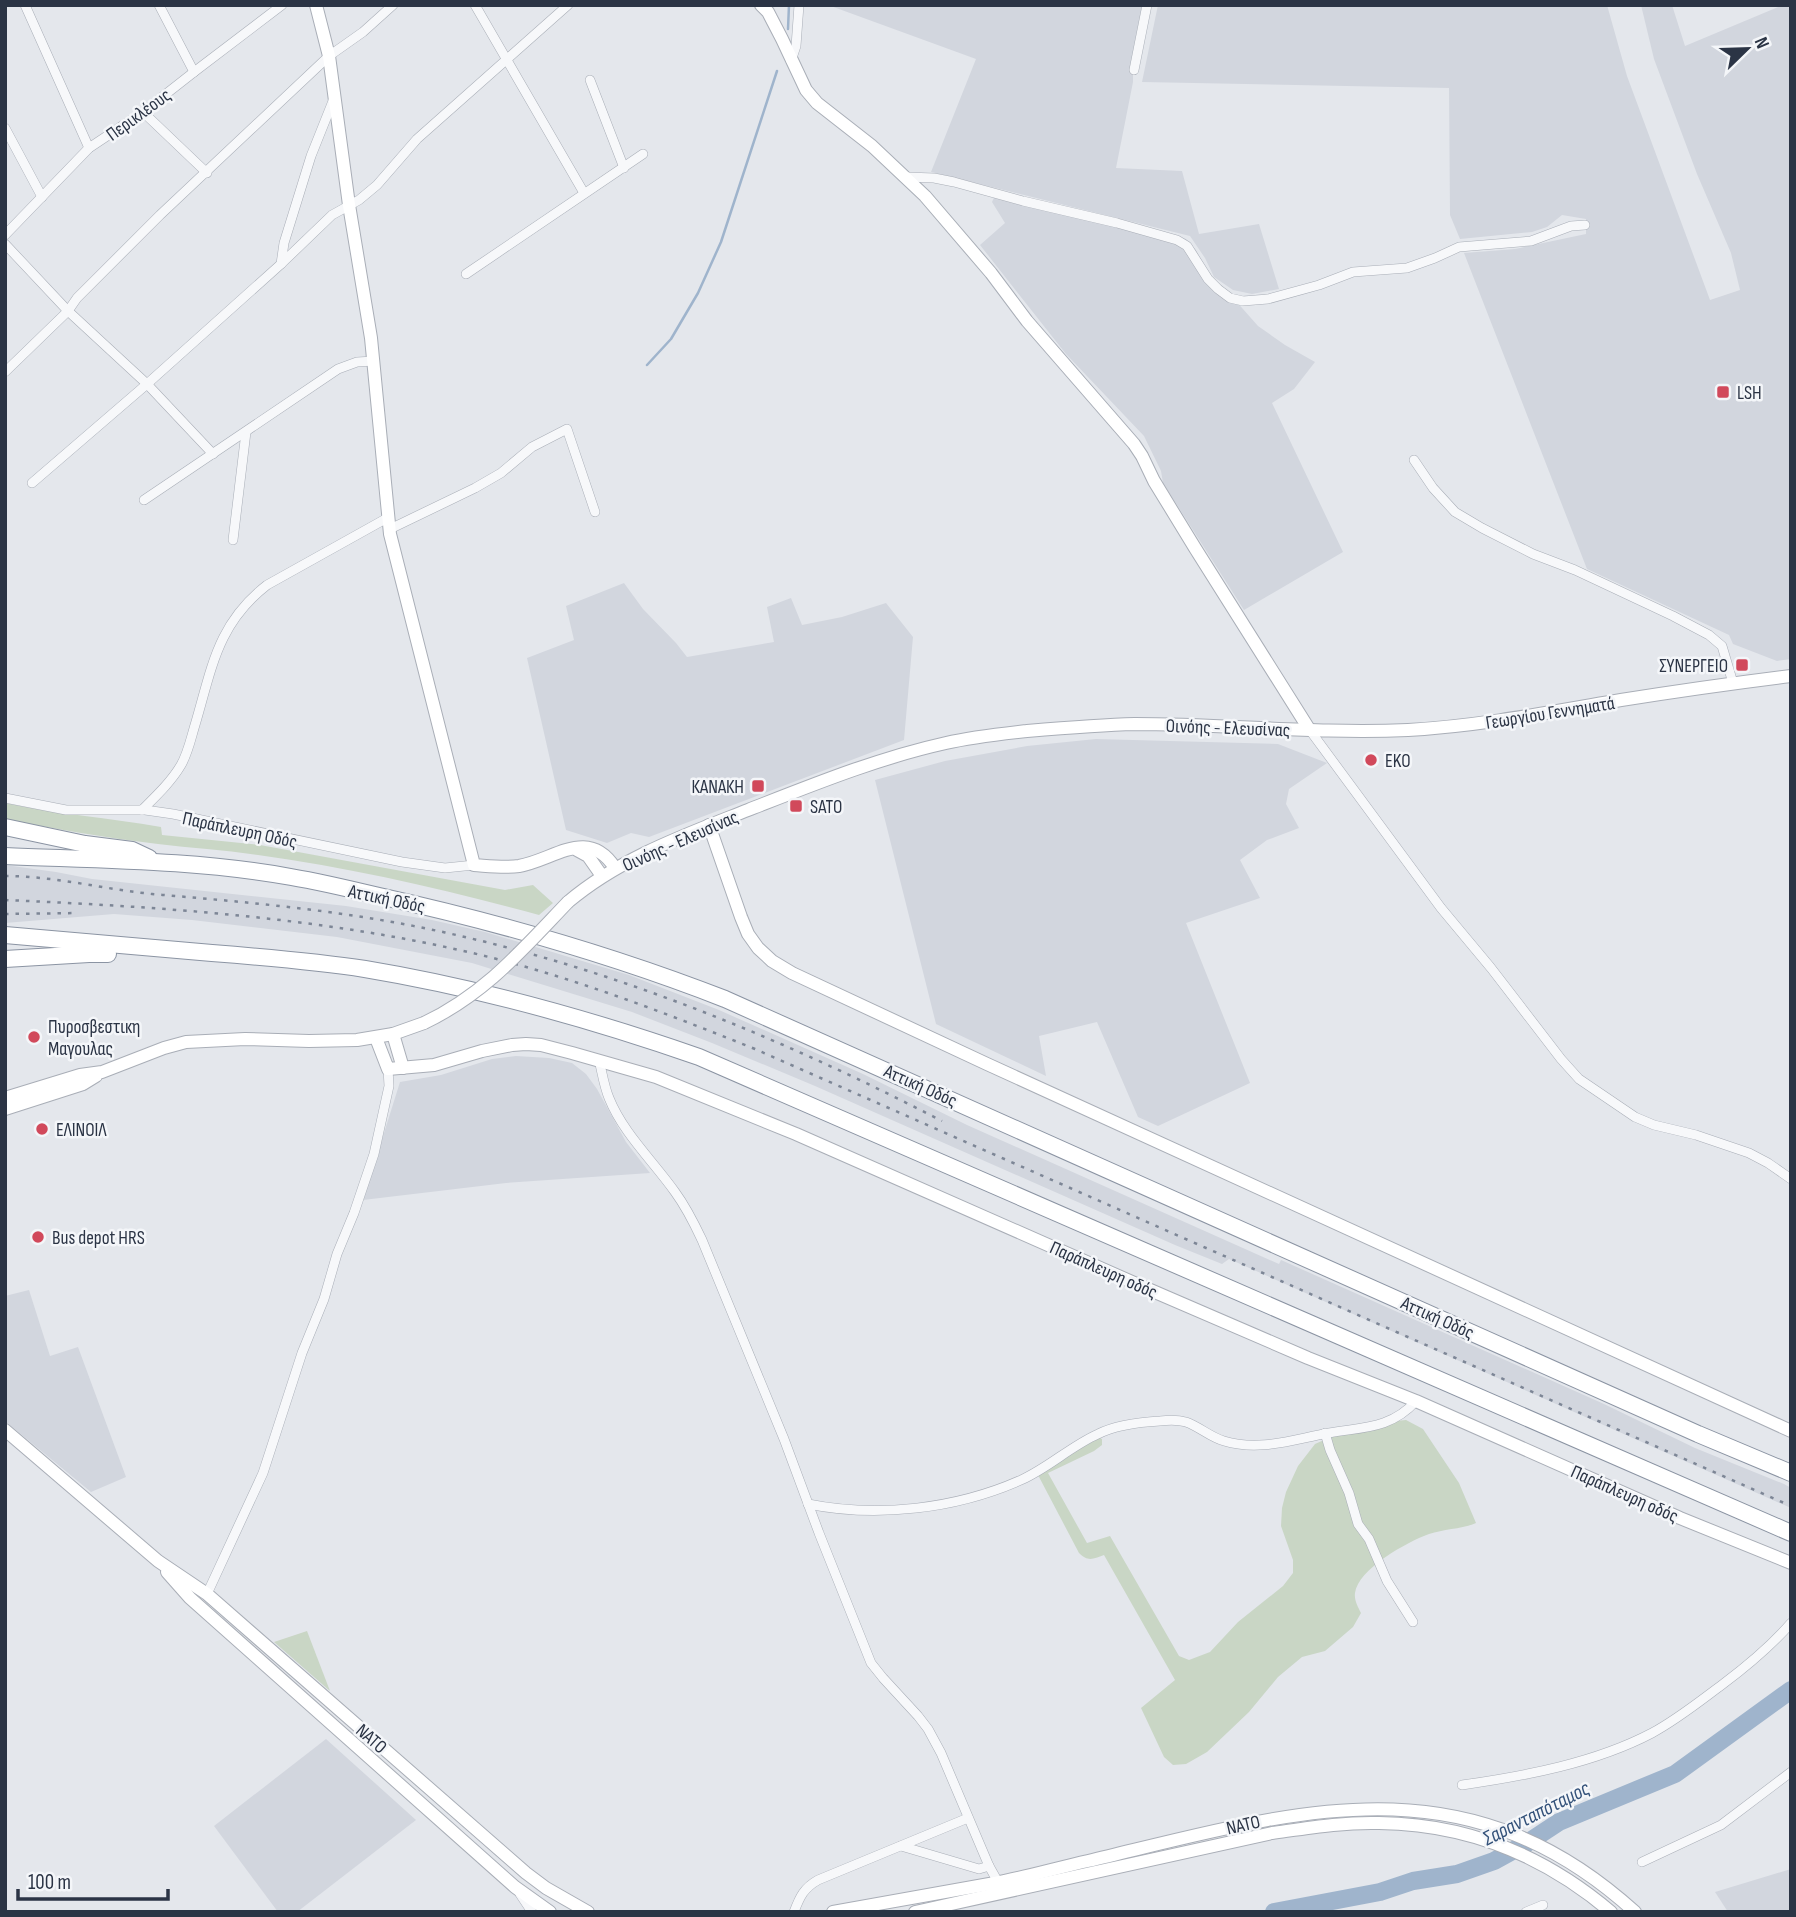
<svg xmlns="http://www.w3.org/2000/svg" width="1796" height="1917" font-family="'Sofia Sans Condensed',sans-serif">
<style>
.built{fill:#d2d6de}
.green{fill:#c9d6c5}
.lines{fill:none;stroke-linecap:round;stroke-linejoin:round}
.stream{stroke:#9fb4cc;stroke-width:2.5}
.river{stroke:#9fb4cc;stroke-width:18}
.street-casing{stroke:#a9aeb7;stroke-width:10}
.secondary-casing{stroke:#a9aeb7;stroke-width:14}
.highway-casing{stroke:#8b94a3;stroke-width:18}
.street{stroke:#f7f8fa;stroke-width:9}
.secondary{stroke:#fff;stroke-width:12}
.highway{stroke:#fff;stroke-width:16}
.rail{stroke:#7d8696;stroke-width:2.5;stroke-dasharray:3.5 7;stroke-linecap:butt}
.secondary-bridge-casing{stroke:#a9aeb7;stroke-width:14;stroke-linecap:butt}
.secondary-bridge{stroke:#fff;stroke-width:12}
.poi-dot{fill:#d1495b;stroke:#f4f6f9;stroke-width:2.5}
.labels{text-anchor:middle;stroke-width:5;stroke-linejoin:round;paint-order:stroke}
.street-label{font-size:19px;fill:#2b3445;stroke:#f4f6f9}
.poi-label{font-size:19px;fill:#2b3445;stroke:#f4f6f9;text-anchor:start}
.water-label{font-size:21px;font-style:italic;fill:#34527a;stroke:#f4f6f9}
</style>
<rect width="100%" height="100%" fill="#e4e7ec"/>
<g class="built">
<polygon points="828,5 1145,5 1133,62 1133,82 1116,168 1182,171 1199,234 1259,224 1279,289 1252,294 1233,290 1214,277 1205,258 1190,236 931,172 976,59"/>
<polygon points="1158,5 1607,5 1627,76 1710,300 1740,290 1731,253 1697,174 1654,59 1641,5 1672,5 1685,46 1783,5 1791,5 1791,659 1777,661 1733,644 1729,635 1587,569 1464,253 1515,249 1586,234 1586,219 1562,215 1547,227 1532,232 1460,239 1450,215 1449,88 1142,82"/>
<polygon points="997,191 1146,227 1186,239 1196,250 1210,277 1235,300 1258,326 1285,345 1315,362 1294,389 1272,403 1343,552 1244,610 1163,483 1161,471 1144,436 1066,354 980,245 1005,223 992,202"/>
<polygon points="624,583 643,609 676,643 687,657 774,642 767,607 791,598 802,625 842,617 886,603 913,637 904,740 649,837 631,833 607,843 566,830 527,658 574,640 566,606"/>
<polygon points="1096,739 1278,744 1327,763 1289,789 1286,804 1299,828 1267,840 1240,860 1260,898 1186,923 1250,1083 1158,1126 1138,1117 1097,1022 1039,1036 1046,1076 936,1024 875,780 945,761 1027,746"/>
<polygon points="5,865 56,872 92,879 346,906 432,920 485,932 629,975 719,1010 863,1074 967,1125 1279,1264 1281,1260 1604,1404 1695,1448 1784,1484 1791,1488 1791,1508 1229,1259 1222,1264 1175,1245 815,1086 712,1043 632,1012 472,963 337,937 192,920 114,914 5,923"/>
<polygon points="516,1056 549,1058 572,1063 586,1074 597,1089 626,1142 650,1173 506,1183 363,1200 400,1082 441,1075 492,1059"/>
<polygon points="29,1290 50,1356 78,1347 126,1477 91,1492 5,1421 5,1296"/>
<polygon points="326,1739 416,1820 297,1912 278,1912 214,1826"/>
<polygon points="1791,1869 1791,1912 1728,1912 1715,1892"/>
</g>
<g class="green">
<path d="M 5,803 C 57,814 109,818 161,827 L 162,835 L 260,845 L 505,890 L 533,885 L 553,903 L 539,915 C 447,890 353,868 258,855 C 225,850 191,848 158,844 C 106,838 56,829 5,819 Z"/>
<path d="M 1406,1420 L 1423,1429 L 1459,1483 L 1476,1523 C 1462,1529 1444,1529 1429,1534 C 1407,1542 1358,1569 1355,1593 C 1354,1600 1358,1607 1361,1613 L 1353,1627 L 1325,1651 L 1302,1657 L 1278,1677 L 1249,1712 L 1207,1752 L 1186,1764 L 1173,1765 L 1164,1757 L 1141,1708 L 1175,1680 L 1104,1555 C 1093,1559 1088,1562 1079,1553 L 1038,1475 L 1098,1437 L 1102,1439 L 1102,1445 L 1094,1451 L 1048,1473 L 1087,1543 L 1110,1536 L 1179,1656 L 1189,1660 L 1210,1652 L 1238,1622 L 1283,1586 L 1293,1573 L 1293,1560 L 1281,1526 L 1282,1508 L 1286,1492 L 1298,1466 L 1315,1444 L 1333,1436 L 1373,1430 L 1396,1421 Z"/>
<polygon points="307,1631 330,1691 274,1642"/>
</g>
<g class="lines">
<g class="stream">
<polyline points="788,29 789,5"/>
<polyline points="647,365 671,339 698,293 721,242 777,71"/>
</g>
<polyline class="river" points="1274,1912 1380,1892 1413,1881 1457,1874 1494,1861 1527,1843 1559,1822 1675,1774 1791,1690"/>
<g class="street-casing">
<g id="street">
<polyline points="25,5 89,148"/>
<polyline points="159,5 194,72"/>
<polyline points="475,5 584,193"/>
<polyline points="791,61 796,46 799,5"/>
<polyline points="1134,70 1147,5"/>
<polyline points="590,80 624,168"/>
<polyline points="143,112 207,173"/>
<polyline points="5,128 42,197"/>
<polyline points="907,177 934,178 954,182 1023,201 1117,223 1177,240 1187,246 1208,279 1218,289 1230,298 1243,301 1268,299 1319,285 1353,272 1407,268 1435,258 1459,247 1531,241 1571,226 1585,225"/>
<polyline points="5,235 89,148 143,112 194,72 282,5"/>
<polyline points="5,244 68,311 147,384 213,454"/>
<polyline points="281,264 284,243 311,156 335,96"/>
<polyline points="466,274 643,154"/>
<polyline points="5,372 68,311 77,298 160,215 329,56 363,32 393,5"/>
<polyline points="1414,460 1433,488 1455,512 1482,528 1533,554 1575,570 1673,616 1709,635 1722,646 1733,683"/>
<polyline points="32,483 147,384 281,264 332,215 359,200 377,185 417,139 568,5"/>
<polyline points="144,500 338,369 357,362 374,361"/>
<polyline points="390,529 475,488 501,473 532,447 567,429 595,512"/>
<polyline points="233,540 246,432"/>
<polyline points="1309,729 1441,908 1491,968 1561,1059 1579,1079 1635,1117 1654,1125 1696,1135 1749,1153 1768,1163 1791,1179"/>
<polyline points="5,798 66,810 145,810 173,814 402,862 445,868 474,865"/>
<path d="M 142,810 C 156,796 171,782 181,765 C 188,753 191,738 195,725 C 212,668 217,624 267,585 L 389,517"/>
<path d="M 599,1060 C 602,1072 604,1086 609,1098 C 623,1133 653,1161 675,1192 C 686,1207 694,1223 702,1240 L 784,1439 L 819,1533 L 871,1663 L 883,1678 L 918,1716 L 928,1729 L 941,1753 L 989,1866 L 998,1882"/>
<polyline points="1325,1433 1330,1450 1349,1493 1358,1524 1369,1539 1387,1581 1413,1622"/>
<path d="M 808,1504 C 877,1518 956,1509 1021,1480 C 1048,1468 1071,1446 1098,1434 C 1116,1425 1141,1422 1160,1421 C 1168,1420 1179,1420 1186,1422 C 1200,1427 1210,1437 1224,1441 C 1260,1452 1294,1439 1329,1433 C 1362,1427 1391,1429 1416,1401"/>
<polyline points="207,1594 263,1473 302,1353 324,1299 337,1254 354,1213 374,1154 389,1086 388,1069"/>
<path d="M 1462,1785 C 1525,1776 1595,1763 1652,1733 C 1678,1719 1700,1701 1723,1684 C 1747,1666 1771,1646 1791,1623"/>
<polyline points="901,1846 979,1869 989,1866"/>
<polyline points="1642,1862 1721,1825 1791,1772"/>
<polyline points="520,1894 532,1912"/>
<path d="M 794,1912 C 800,1896 804,1888 818,1880 L 968,1818"/>
<polyline points="1526,1912 1543,1905"/>
</g>
</g>
<g class="secondary-casing">
<g id="secondary">
<path d="M 316,5 L 329,56 L 349,205 L 371,338 L 390,534 L 474,865 C 489,866 505,868 519,866 C 554,860 588,826 615,868"/>
<polyline points="761,5 768,12 782,39 806,90 817,103 872,146 925,196 991,273 1027,321 1134,444 1142,456 1154,481 1195,548 1309,729"/>
<polyline points="709,825 741,917 748,934 758,948 772,961 792,973 987,1064 1791,1431"/>
<polyline points="577,850 588,856 602,876"/>
<path d="M 568,902 C 620,858 685,835 748,810 C 812,785 878,758 946,743 C 972,737 1000,734 1027,731 C 1063,728 1099,725 1135,724 C 1226,724 1317,734 1408,730 C 1479,726 1551,712 1621,700 C 1678,691 1734,683 1791,676"/>
<polyline points="393,1034 403,1068"/>
<polyline points="376,1038 388,1069 434,1065 482,1051 512,1045 526,1044 541,1045 572,1053 656,1077 796,1134 1141,1286 1308,1358 1416,1401 1680,1518 1791,1563"/>
<polyline points="5,1098 80,1075 102,1072 164,1048 186,1042 245,1039 309,1041 357,1040 393,1034 424,1023"/>
<polyline points="5,1109 83,1084 96,1076"/>
<polyline points="5,1430 158,1561 207,1594 526,1873 546,1888 588,1912"/>
<polyline points="167,1572 190,1598 515,1887 550,1912"/>
<path d="M 833,1912 C 887,1902 941,1893 995,1883 C 1026,1877 1057,1868 1088,1861 C 1290,1813 1461,1754 1635,1912"/>
<path d="M 915,1912 L 1272,1833 C 1308,1828 1343,1822 1379,1823 C 1468,1824 1544,1855 1611,1912"/>
</g>
</g>
<g class="highway-casing">
<g id="highway">
<polyline points="5,827 85,844 132,850 149,858"/>
<path d="M 5,856 C 101,860 197,860 291,877 C 321,882 350,889 379,896 C 497,922 612,955 725,999 L 1698,1434 L 1791,1473"/>
<path d="M 5,935 C 74,941 143,947 212,953 C 263,957 314,961 365,969 C 479,988 590,1019 699,1057 L 1791,1533"/>
<polyline points="5,959 89,954 108,954"/>
</g>
</g>
<use href="#street" class="street"/>
<use href="#secondary" class="secondary"/>
<use href="#highway" class="highway"/>
<g class="rail">
<path d="M 5,876 C 54,876 103,889 152,894 C 234,901 316,908 398,923 C 588,958 770,1032 942,1121"/>
<path d="M 5,900 C 167,907 331,918 489,957 C 580,980 668,1014 755,1049 L 1791,1506"/>
<polyline points="5,914 78,913"/>
</g>
<g class="secondary-bridge-casing">
<path id="secondary-bridge" d="M 424,1023 C 485,994 522,950 568,902"/>
</g>
<use href="#secondary-bridge" class="secondary-bridge"/>
</g>
<g class="poi-dot">
<rect x="1716" y="385" width="14" height="14" rx="3.5"/>
<rect x="1735" y="658" width="14" height="14" rx="3.5"/>
<circle cx="1371" cy="760" r="7"/>
<rect x="751" y="779" width="14" height="14" rx="3.5"/>
<rect x="789" y="799" width="14" height="14" rx="3.5"/>
<circle cx="34" cy="1037" r="7"/>
<circle cx="42" cy="1129" r="7"/>
<circle cx="38" cy="1237" r="7"/>
</g>
<g class="labels">
<g class="street-label">
<text transform="translate(138 114) rotate(-36)" y="7">Περικλέους</text>
<text transform="translate(1550 712) rotate(-9)" y="7">Γεωργίου Γεννηματά</text>
<text transform="translate(1228 727) rotate(2)" y="7">Οινόης - Ελευσίνας</text>
<text transform="translate(240 829) rotate(12)" y="7">Παράπλευρη Οδός</text>
<text transform="translate(680 840) rotate(-24)" y="7">Οινόης - Ελευσίνας</text>
<text transform="translate(387 898) rotate(12)" y="7">Αττική Οδός</text>
<text transform="translate(921 1085) rotate(24)" y="7">Αττική Οδός</text>
<text transform="translate(1104 1269) rotate(24)" y="7">Παράπλευρη οδός</text>
<text transform="translate(1438 1317) rotate(24)" y="7">Αττική Οδός</text>
<text transform="translate(1625 1493) rotate(24)" y="7">Παράπλευρη οδός</text>
<text transform="translate(372 1738) rotate(41)" y="7">ΝΑΤΟ</text>
<text transform="translate(1243 1824) rotate(-13)" y="7">ΝΑΤΟ</text>
</g>
<g class="poi-label">
<text x="1737" y="399">LSH</text>
<text x="1728" y="672" text-anchor="end">ΣΥΝΕΡΓΕΙΟ</text>
<text x="1385" y="767">EKO</text>
<text x="744" y="793" text-anchor="end">ΚΑΝΑΚΗ</text>
<text x="810" y="813">SATO</text>
<text x="48" y="1033">Πυροσβεστικη<tspan x="48" dy="22">Μαγουλας</tspan></text>
<text x="56" y="1136">ΕΛΙΝΟΙΛ</text>
<text x="52" y="1244">Bus depot HRS</text>
</g>
<g class="water-label">
<text transform="translate(1536 1813) rotate(-27)" y="7">Σαρανταπόταμος</text>
</g>
</g>
<rect width="1796" height="1917" fill="none" stroke="#2b3445" stroke-width="14"/>
<g transform="translate(1747 49) rotate(67)" stroke="#f4f6f9" stroke-width="5" paint-order="stroke">
<path d="M0-5L12 26L0 18L-12 26Z" fill="#2b3445"/>
<text y="-10" font-size="19" font-weight="bold" text-anchor="middle" fill="#2b3445">N</text>
</g>
<path d="M18 1889v10h150v-10" fill="none" stroke="#2b3445" stroke-width="3.5"/>
<text x="28" y="1889" font-size="21" fill="#2b3445" stroke="#f4f6f9" stroke-width="5" paint-order="stroke">100 m</text>
</svg>
